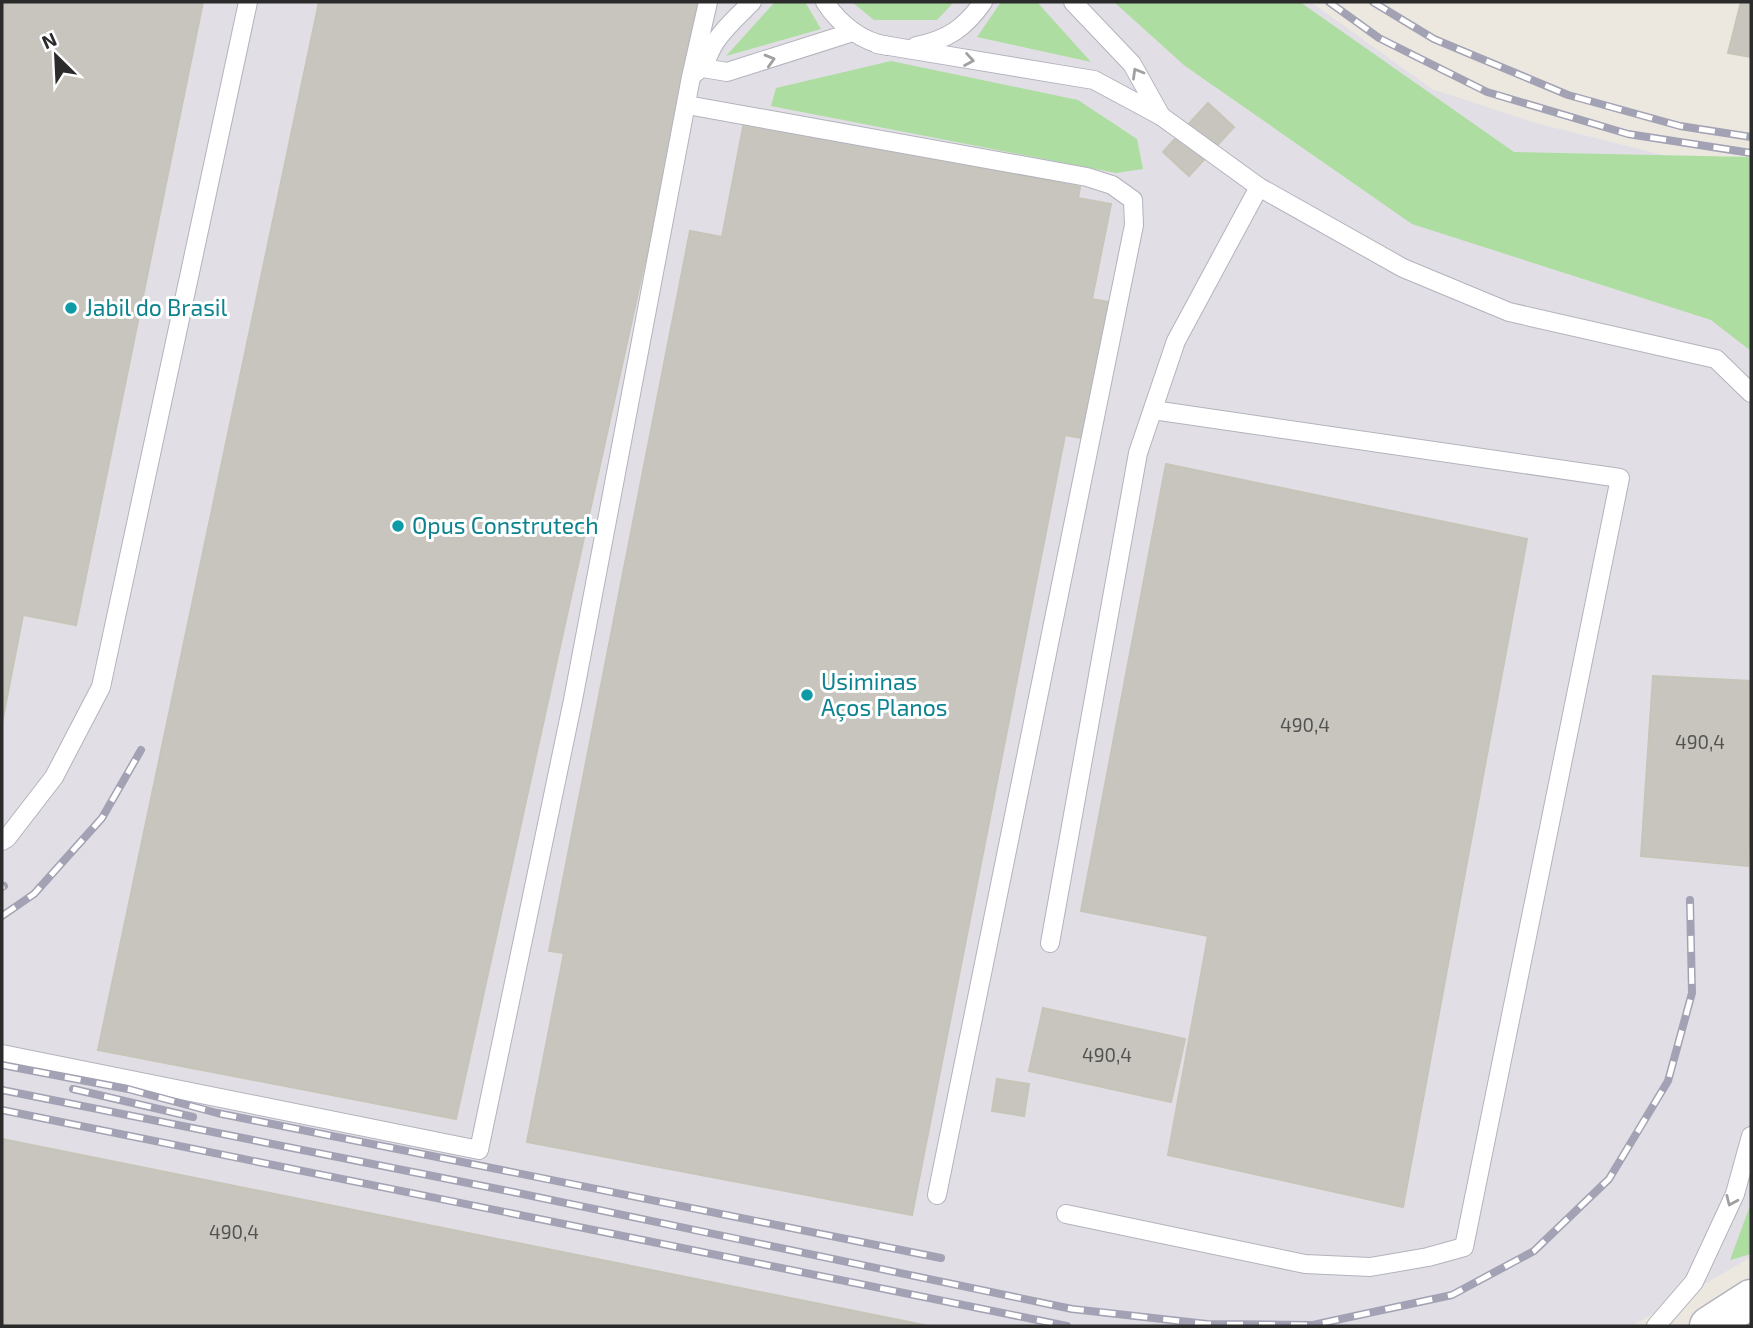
<svg xmlns="http://www.w3.org/2000/svg" width="1753" height="1328" font-family="'Exo 2',sans-serif">
<style>
.industrial{fill:#e1dfe5}
.green{fill:#addda0}
.building{fill:#c7c5be;stroke:#c7c4b8;stroke-width:2}
.lines{fill:none;stroke-linecap:round;stroke-linejoin:round}
.lane-casing{stroke:#b2b3bd;stroke-width:20}
.secondary-casing{stroke:#b2b3bd;stroke-width:41}
.lane{stroke:#fff;stroke-width:18}
.secondary{stroke:#fff;stroke-width:38}
.rail-casing{stroke:#a2a2b4;stroke-width:8}
.rail{stroke:#fff;stroke-width:5;stroke-dasharray:16;stroke-linecap:butt}
.oneway{stroke:#a0a0a0}
.culture-dot{fill:#0f9aa8;stroke:#fff;stroke-width:2.5}
.labels{text-anchor:middle;stroke-width:6;stroke-linejoin:round;paint-order:stroke}
.number-label{font-size:19px;fill:#525250}
.culture-label{font-size:23px;fill:#0d838f;stroke:#fff;text-anchor:start}
</style>
<rect width="100%" height="100%" fill="#ece8df"/>
<polygon class="industrial" points="2,2 1311,2 1432,89 1536,123 1683,160 1751,165 1751,1257 1632,1326 2,1326"/>
<g class="green">
<polygon points="775,2 805,2 821,29 726,56"/>
<polygon points="852,2 954,2 937,20 874,20"/>
<polygon points="1001,2 1037,2 1091,62 977,37"/>
<polygon points="1114,2 1300,2 1514,152 1751,157 1751,351 1711,320 1412,224 1185,66"/>
<polygon points="891,61 1078,100 1137,139 1143,169 1116,173 771,106 776,88"/>
<polygon points="1751,1203 1751,1254 1730,1260"/>
</g>
<g class="building">
<polygon points="2,2 203,2 76,625 23,615 2,723"/>
<polygon points="319,2 702,2 456,1119 98,1050"/>
<polygon points="1741,2 1751,2 1751,57 1728,53"/>
<polygon points="1208,103 1234,127 1189,176 1163,152"/>
<polygon points="744,122 1080,187 1078,198 1111,204 1092,299 1115,303 1087,439 1065,435 912,1215 527,1142 564,953 549,951 690,231 722,237"/>
<polygon points="1166,464 1527,539 1403,1207 1168,1155 1208,936 1081,911"/>
<polygon points="1653,676 1751,681 1751,803 1748,866 1641,856"/>
<polygon points="1043,1008 1185,1039 1171,1102 1029,1071"/>
<polygon points="997,1079 1029,1084 1024,1116 992,1111"/>
<polygon points="2,1139 929,1326 2,1326"/>
</g>
<g class="lines">
<g class="lane-casing">
<g id="lane">
<path d="M 825,2 C 839,24 862,42 888,46"/>
<polyline points="877,44 1094,80 1161,116 1132,64 1073,2"/>
<path d="M 916,46 C 947,40 965,28 983,2"/>
<polyline points="703,68 727,72 853,32"/>
<path d="M 694,74 C 708,64 707,54 716,41 C 726,26 740,14 752,2"/>
<polyline points="687,105 1087,177 1112,185 1133,200 1134,225 937,1195"/>
<polyline points="1161,116 1259,187 1403,268 1509,312 1716,359 1751,393"/>
<polyline points="2,841 7,838 54,777 101,687 248,2"/>
<polyline points="1050,943 1138,453 1176,341 1259,187"/>
<polyline points="2,1054 479,1150 573,700 691,77 708,2"/>
<polyline points="1066,1214 1305,1264 1370,1267 1428,1257 1464,1247 1620,478 1153,410"/>
<polyline points="1656,1326 1694,1282 1735,1194 1751,1136"/>
</g>
</g>
<g class="secondary-casing">
<polyline id="secondary" points="1709,1326 1751,1299"/>
</g>
<use href="#lane" class="lane"/>
<use href="#secondary" class="secondary"/>
<g class="rail-casing">
<g id="rail">
<polyline points="1329,2 1379,38 1487,92 1628,134 1751,153"/>
<polyline points="1373,2 1434,39 1568,95 1680,126 1751,137"/>
<polyline points="2,887 4,886"/>
<polyline points="2,916 34,894 102,818 141,750"/>
<polyline points="2,1065 128,1089 217,1113 941,1258"/>
<polyline points="73,1089 193,1117"/>
<polyline points="2,1090 513,1192 1072,1309 1207,1324 1313,1325 1452,1295 1534,1251 1609,1179 1668,1081 1692,993 1690,900"/>
<polyline points="2,1110 1067,1326"/>
</g>
</g>
<use href="#rail" class="rail"/>
</g>
<defs><path id="oneway-chevron" d="M-2-3.5L2.5 0L-2 3.5" fill="none" stroke-width="1.6" stroke-linecap="round" stroke-linejoin="round" transform="scale(1.75)"/></defs>
<g class="oneway">
<use href="#oneway-chevron" transform="translate(770 60) rotate(-16)"/>
<use href="#oneway-chevron" transform="translate(969 60) rotate(9)"/>
<use href="#oneway-chevron" transform="translate(1137 73) rotate(-120)"/>
<use href="#oneway-chevron" transform="translate(1731 1201) rotate(114)"/>
</g>
<g class="culture-dot">
<circle cx="71" cy="308" r="7"/>
<circle cx="398" cy="526" r="7"/>
<circle cx="807" cy="695" r="7"/>
</g>
<g class="labels">
<g class="number-label">
<text x="1305" y="732">490,4</text>
<text x="1700" y="749">490,4</text>
<text x="1107" y="1062">490,4</text>
<text x="234" y="1239">490,4</text>
</g>
<g class="culture-label">
<text x="85" y="316">Jabil do Brasil</text>
<text x="412" y="534">Opus Construtech</text>
<text x="821" y="690">Usiminas<tspan x="821" dy="26">Aços Planos</tspan></text>
</g>
</g>
<rect width="1753" height="1328" fill="none" stroke="#2b2b2b" stroke-width="7"/>
<g transform="translate(56 56) rotate(336)" stroke="#ffffff" stroke-width="5" paint-order="stroke">
<path d="M0-5L12 26L0 18L-12 26Z" fill="#2b2b2b"/>
<text y="-10" font-size="19" font-weight="bold" text-anchor="middle" fill="#2b2b2b">N</text>
</g>
</svg>
